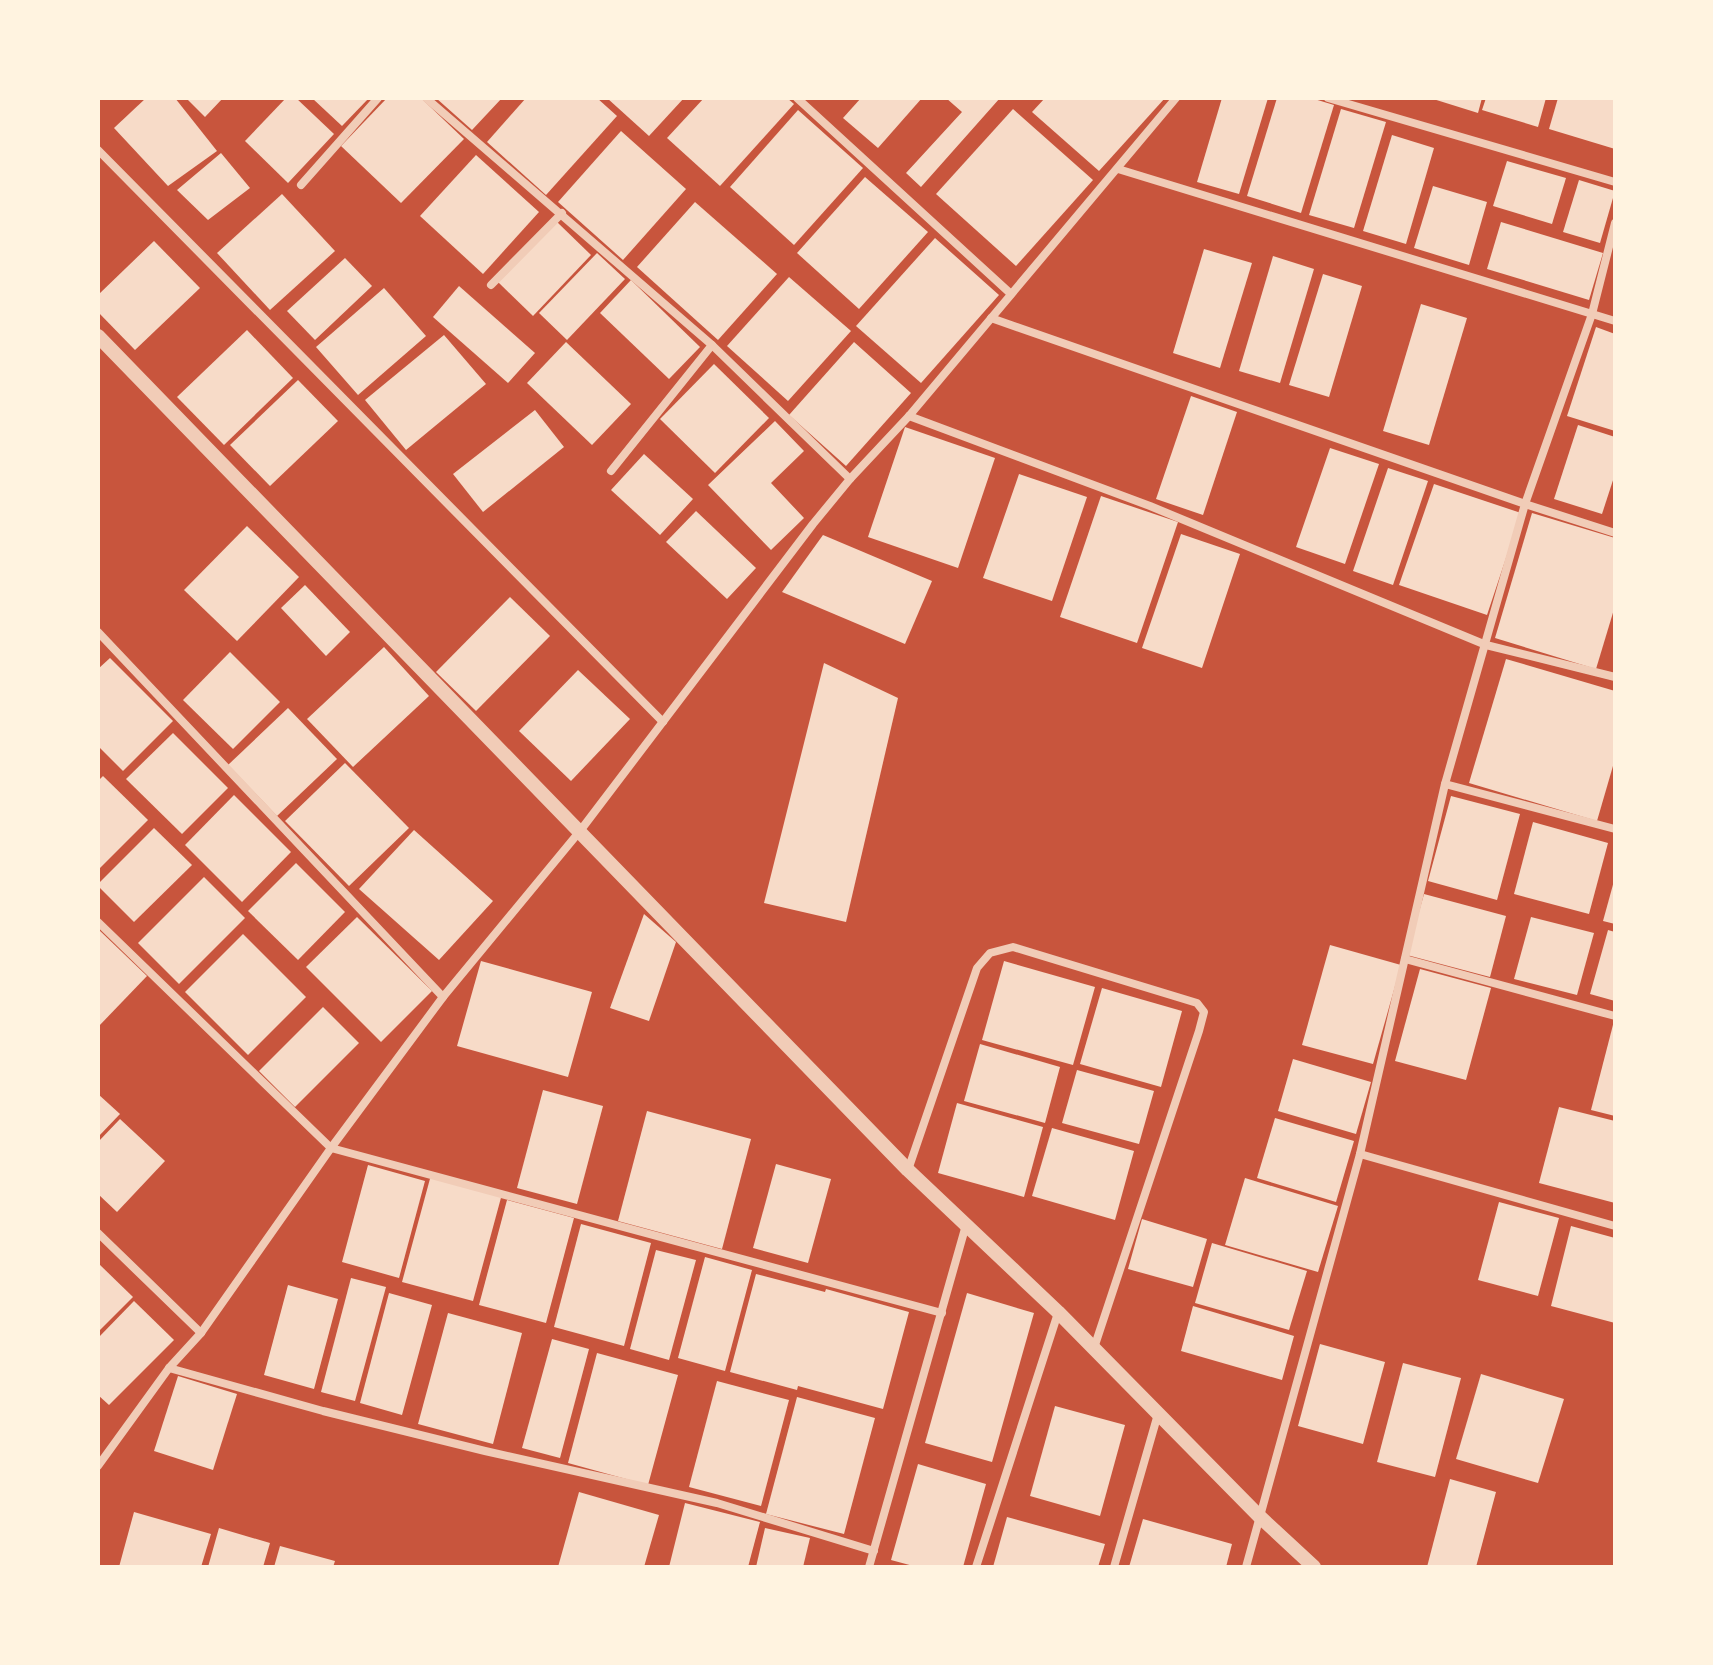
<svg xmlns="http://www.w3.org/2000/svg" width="1713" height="1665" font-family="Cabin,sans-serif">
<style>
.building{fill:#f7dbc8}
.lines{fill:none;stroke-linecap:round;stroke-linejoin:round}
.minor{stroke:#f1ccb7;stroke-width:8}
.tertiary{stroke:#f1ccb7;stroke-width:14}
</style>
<rect width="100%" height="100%" fill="#c8553d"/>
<g class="building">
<polygon points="146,98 175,98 217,151 168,186 114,128"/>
<polygon points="186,98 223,98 205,117"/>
<polygon points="286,98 296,98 334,134 288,183 245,141"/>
<polygon points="312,98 369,98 342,126"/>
<polygon points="387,98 421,98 464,139 401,203 341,146"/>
<polygon points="436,98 502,98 472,130"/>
<polygon points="526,98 597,98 617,116 546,195 487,142"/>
<polygon points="607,98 684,98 649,136"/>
<polygon points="704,98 787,98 794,104 720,186 667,138"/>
<polygon points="861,98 922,98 878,148 843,118"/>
<polygon points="946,98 1000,98 921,187 906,173 962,112"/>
<polygon points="1045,98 1165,98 1099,171 1032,112"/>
<polygon points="1222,98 1268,98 1239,194 1197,182"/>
<polygon points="1277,98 1311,98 1334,105 1301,213 1247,196"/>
<polygon points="1430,98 1482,98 1478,113"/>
<polygon points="1486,98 1546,98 1538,127 1482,110"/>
<polygon points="1558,98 1615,98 1615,149 1549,129"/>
<polygon points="1013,109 1093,180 1016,266 936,194"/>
<polygon points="1341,109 1386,122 1354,228 1309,215"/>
<polygon points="798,110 863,168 794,245 730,187"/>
<polygon points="621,131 686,189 623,260 558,202"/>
<polygon points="1392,135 1434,148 1406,244 1363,231"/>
<polygon points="221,153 250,188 208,220 177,190"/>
<polygon points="476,155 539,212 483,274 420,216"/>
<polygon points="1507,161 1566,178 1552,224 1493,206"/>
<polygon points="865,177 928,232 859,309 797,253"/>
<polygon points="1579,180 1615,191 1600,243 1563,232"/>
<polygon points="1433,186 1487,202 1469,265 1414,248"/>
<polygon points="282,194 335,251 270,310 217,253"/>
<polygon points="695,202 777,274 718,340 637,267"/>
<polygon points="556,221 591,255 533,316 498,282"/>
<polygon points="1501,222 1603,253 1589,300 1487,269"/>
<polygon points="935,238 999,295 921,383 856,326"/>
<polygon points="154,241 200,288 135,350 98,312 98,295"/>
<polygon points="1204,249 1252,263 1220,368 1173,353"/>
<polygon points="597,253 625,279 567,340 539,313"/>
<polygon points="1273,256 1314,269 1280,383 1239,371"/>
<polygon points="345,258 372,286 315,340 287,311"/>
<polygon points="1323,274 1362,286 1329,397 1289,385"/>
<polygon points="789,277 851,331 788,401 727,346"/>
<polygon points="631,280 700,347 669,379 600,313"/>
<polygon points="459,286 535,353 508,383 433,317"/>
<polygon points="384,288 426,336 358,395 316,347"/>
<polygon points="1421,304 1467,318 1429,445 1383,431"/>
<polygon points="1596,327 1615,334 1615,431 1567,416"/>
<polygon points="247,330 293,378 224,445 177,397"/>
<polygon points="444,335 486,384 406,450 365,400"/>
<polygon points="566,342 631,404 592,445 527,383"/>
<polygon points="854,342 911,393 846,466 789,415"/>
<polygon points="714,364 769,418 715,473 660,419"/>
<polygon points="298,380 338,421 270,486 230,445"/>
<polygon points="1191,396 1237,412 1203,515 1156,499"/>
<polygon points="535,410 564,447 483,512 453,474"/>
<polygon points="775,421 804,451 771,483 804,518 771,550 708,485"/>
<polygon points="1578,425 1615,437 1615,474 1602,514 1554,499"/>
<polygon points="905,427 995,458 958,568 868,537"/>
<polygon points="1330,448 1379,464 1345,564 1296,547"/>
<polygon points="644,454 693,499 660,535 611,490"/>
<polygon points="1388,468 1428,481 1393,585 1353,571"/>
<polygon points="1019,474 1087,497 1052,601 983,578"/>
<polygon points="1434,484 1521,513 1487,615 1399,585"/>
<polygon points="1101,496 1178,522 1137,643 1060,617"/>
<polygon points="696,511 756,568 727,599 666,542"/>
<polygon points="1532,513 1615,538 1615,606 1596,669 1495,638"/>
<polygon points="247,526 299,577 237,641 184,590"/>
<polygon points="1181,534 1240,554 1202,668 1142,648"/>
<polygon points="823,535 932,581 905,644 782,592"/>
<polygon points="305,585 350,632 326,656 281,608"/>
<polygon points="510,597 550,636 476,711 436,672"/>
<polygon points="384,647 429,696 353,767 307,719"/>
<polygon points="230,652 280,702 233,749 183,700"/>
<polygon points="110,658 173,721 123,771 98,746 98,669"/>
<polygon points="1506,659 1615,691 1615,759 1597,821 1469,783"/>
<polygon points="824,663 898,698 846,922 764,903"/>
<polygon points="578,670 630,719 571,781 519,731"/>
<polygon points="288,708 337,759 277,816 228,765"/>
<polygon points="173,733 228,788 182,834 126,779"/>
<polygon points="345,763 409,828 349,886 285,821"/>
<polygon points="103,776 148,820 98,870 98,781"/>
<polygon points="234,795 291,852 242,902 185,845"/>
<polygon points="1451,796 1520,814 1497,900 1428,881"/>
<polygon points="1533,822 1608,843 1589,914 1514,894"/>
<polygon points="154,828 192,865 134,922 98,886 98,884"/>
<polygon points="414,830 493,901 439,960 359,889"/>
<polygon points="296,863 345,912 298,960 248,911"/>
<polygon points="204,877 245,918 179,984 138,943"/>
<polygon points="1614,881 1615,881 1615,924 1603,921"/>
<polygon points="1424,894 1506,916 1490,977 1407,955"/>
<polygon points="644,914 676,942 649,1021 610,1008"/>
<polygon points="357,917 432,991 381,1042 306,967"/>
<polygon points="1531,917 1594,933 1577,995 1514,979"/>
<polygon points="98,929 147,976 98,1027"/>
<polygon points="1608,930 1615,932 1615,1001 1590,994"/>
<polygon points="243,934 306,997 248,1055 185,992"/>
<polygon points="1330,945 1401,965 1373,1064 1302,1045"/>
<polygon points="481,961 592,992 568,1077 457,1046"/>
<polygon points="1004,961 1095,987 1073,1065 982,1040"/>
<polygon points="1420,969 1491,988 1466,1080 1395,1061"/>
<polygon points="1102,988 1182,1011 1161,1087 1080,1064"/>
<polygon points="323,1007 359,1043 295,1107 259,1071"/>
<polygon points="1614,1021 1615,1021 1615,1116 1591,1110"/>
<polygon points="980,1044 1060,1067 1045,1123 964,1101"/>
<polygon points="1293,1059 1371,1082 1356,1134 1278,1111"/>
<polygon points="1077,1070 1154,1091 1139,1144 1062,1123"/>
<polygon points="543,1090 603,1106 577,1204 517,1188"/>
<polygon points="98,1094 120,1114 98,1137"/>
<polygon points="957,1103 1043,1127 1024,1197 938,1173"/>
<polygon points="1559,1107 1615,1121 1615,1203 1539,1183"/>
<polygon points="647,1111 751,1139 722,1249 618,1221"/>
<polygon points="1275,1118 1354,1141 1336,1202 1257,1178"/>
<polygon points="120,1119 165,1161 117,1212 98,1194 98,1142"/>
<polygon points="1052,1128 1134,1151 1115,1220 1032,1196"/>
<polygon points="776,1164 831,1179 808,1263 753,1248"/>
<polygon points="368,1165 425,1181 399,1278 342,1262"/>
<polygon points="431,1175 502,1194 473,1301 402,1282"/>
<polygon points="1245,1178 1338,1206 1318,1272 1225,1245"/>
<polygon points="507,1200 574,1218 546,1323 479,1305"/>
<polygon points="1499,1202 1559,1218 1538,1296 1478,1280"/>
<polygon points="1142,1219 1207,1239 1193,1287 1128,1269"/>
<polygon points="581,1224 651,1243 624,1346 554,1327"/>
<polygon points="1571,1226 1615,1238 1615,1323 1551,1306"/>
<polygon points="1212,1243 1307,1271 1289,1330 1195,1303"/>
<polygon points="656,1250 696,1260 669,1360 630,1349"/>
<polygon points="705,1257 752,1270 725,1371 678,1358"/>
<polygon points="98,1263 133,1297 98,1332"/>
<polygon points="756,1274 825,1292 826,1289 909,1312 883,1409 798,1386 797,1390 730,1372"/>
<polygon points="351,1278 386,1287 355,1401 321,1392"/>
<polygon points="288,1285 338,1299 314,1389 264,1375"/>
<polygon points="389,1293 432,1305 402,1415 360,1403"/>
<polygon points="967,1293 1034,1313 992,1462 925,1443"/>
<polygon points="134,1301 174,1340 109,1405 98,1395 98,1338"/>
<polygon points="1193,1306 1294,1336 1282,1380 1181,1351"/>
<polygon points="448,1313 522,1333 493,1444 418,1424"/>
<polygon points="552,1339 589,1349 560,1458 522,1448"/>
<polygon points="1320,1344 1385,1362 1363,1444 1298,1426"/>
<polygon points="597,1353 678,1375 648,1485 568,1463"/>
<polygon points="1403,1363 1461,1378 1435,1477 1377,1462"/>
<polygon points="1481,1374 1564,1399 1538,1483 1456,1459"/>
<polygon points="178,1376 237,1394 213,1470 154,1451"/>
<polygon points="717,1381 789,1400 761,1506 689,1487"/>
<polygon points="797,1397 875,1418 844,1534 766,1514"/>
<polygon points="1055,1406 1125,1425 1100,1516 1030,1496"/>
<polygon points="918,1464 986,1484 963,1567 917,1567 891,1560"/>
<polygon points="1450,1479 1496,1492 1476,1567 1427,1567"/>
<polygon points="579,1492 659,1515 644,1567 558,1567"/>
<polygon points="685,1503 760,1522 748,1567 669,1567"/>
<polygon points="134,1512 211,1534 201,1567 119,1567"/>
<polygon points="1007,1517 1105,1544 1098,1567 993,1567"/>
<polygon points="1143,1519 1232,1544 1226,1567 1129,1567"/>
<polygon points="219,1528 270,1543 263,1567 208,1567"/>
<polygon points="765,1528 810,1538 803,1567 756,1567"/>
<polygon points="280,1546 335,1561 333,1567 274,1567"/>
</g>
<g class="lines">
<g class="minor">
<polyline points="426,98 712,345 850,479"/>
<polyline points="797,98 1011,294"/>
<polyline points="1328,98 1615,182"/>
<polyline points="98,150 663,722"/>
<polyline points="1118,169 1615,321"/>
<polyline points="301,185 378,98"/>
<polyline points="491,285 562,213"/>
<polyline points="991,318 1525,504 1615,533"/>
<polyline points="909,416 1150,506 1486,645 1615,677"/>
<polyline points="611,471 712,345"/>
<polyline points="98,632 443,997"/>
<polyline points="1445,784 1615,829"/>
<polyline points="98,922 331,1148 942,1313"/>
<polyline points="1405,959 1615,1016"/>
<polyline points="1360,1154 1615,1226"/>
<polyline points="908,1170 977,968 990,953 1013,947 1197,1003 1204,1012 1199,1031 1094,1348"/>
<polyline points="98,1233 201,1333"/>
<polyline points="169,1368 323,1411 485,1451 717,1503 874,1551"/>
<polyline points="98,1466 169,1368 201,1333 331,1148 443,997 580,831 813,524 850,479 909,416 1176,98"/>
<polyline points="869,1567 966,1225"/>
<polyline points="976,1567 1058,1313"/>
<polyline points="1114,1567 1158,1414"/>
<polyline points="1246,1567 1360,1154 1445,784 1525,504 1592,314 1615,223"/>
</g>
<polyline class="tertiary" points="98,336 908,1170 1058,1312 1259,1516 1314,1567"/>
</g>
<rect width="1713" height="1665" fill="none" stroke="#fff3e0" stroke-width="200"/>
</svg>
